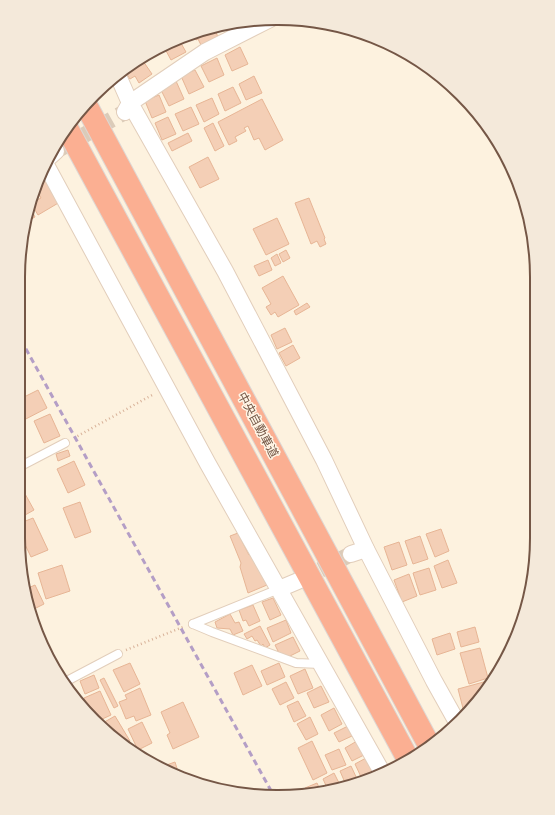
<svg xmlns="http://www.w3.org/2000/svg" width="555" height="815" font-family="'Exo 2','Noto Sans JP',sans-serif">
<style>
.building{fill:#f4cfb6;stroke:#e7b595}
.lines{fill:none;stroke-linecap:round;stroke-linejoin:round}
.minor-tunnel{stroke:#dbcbb9;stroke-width:16;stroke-dasharray:16 8;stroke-linecap:butt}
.service-casing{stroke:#e2cebb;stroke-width:10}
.minor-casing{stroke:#e2cebb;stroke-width:18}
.motorway-casing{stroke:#ded7d3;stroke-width:24}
.path{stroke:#d8b299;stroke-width:2.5;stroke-dasharray:1 3;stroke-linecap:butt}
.service{stroke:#fff;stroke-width:8}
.minor{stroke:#fff;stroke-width:16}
.motorway{stroke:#fbaf92;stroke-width:22}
.rail{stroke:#b49ec6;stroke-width:3;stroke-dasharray:6 4;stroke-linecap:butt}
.labels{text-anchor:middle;stroke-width:3;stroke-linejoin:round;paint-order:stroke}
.street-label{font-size:12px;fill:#755746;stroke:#fff6e7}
.rim{fill:none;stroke:#755746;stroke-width:2}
</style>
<rect width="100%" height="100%" fill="#fdf2df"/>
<g class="building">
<polygon points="215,30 218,37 201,45 198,39 196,40 193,35"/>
<polygon points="178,38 186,52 171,60 164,47"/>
<polygon points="240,47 248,64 232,71 225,55"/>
<polygon points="217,58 224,75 209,82 201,66"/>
<polygon points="143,61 152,74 139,83 135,76 130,79 126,73"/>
<polygon points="195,70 204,87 189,94 181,76"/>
<polygon points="254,76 262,93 246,100 239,84"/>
<polygon points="176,81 184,99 169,106 160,88"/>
<polygon points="233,87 241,103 225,111 218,94"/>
<polygon points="159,95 166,112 152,118 145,101"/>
<polygon points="212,98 219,114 204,122 196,105"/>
<polygon points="262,99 283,140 265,150 259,138 254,140 248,126 244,128 246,131 235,137 237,141 229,145 218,122"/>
<polygon points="191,107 199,124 183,131 175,114"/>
<polygon points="168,117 176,134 162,140 155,123"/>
<polygon points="213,123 224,146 215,151 204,128"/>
<polygon points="188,133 192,141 172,151 168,143"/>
<polygon points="208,157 219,179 200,188 189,167"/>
<polygon points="47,178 60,202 38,215 31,203 41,198 36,189 38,183"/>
<polygon points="309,198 325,238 324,239 326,244 320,247 317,241 311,244 295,203"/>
<polygon points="30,207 35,217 24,223"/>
<polygon points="277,218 289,244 266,255 253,229"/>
<polygon points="286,250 290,258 283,262 279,254"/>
<polygon points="277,254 281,263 275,266 271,258"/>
<polygon points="268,260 272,270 259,276 254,266"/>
<polygon points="283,276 299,305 278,317 275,312 271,315 266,307 271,304 262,288"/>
<polygon points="307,303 310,307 296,315 294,311"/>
<polygon points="285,328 292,342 277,349 271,335"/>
<polygon points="293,345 300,358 286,366 279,353"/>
<polygon points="38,390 47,408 20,422 20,399"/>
<polygon points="50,414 60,436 44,443 34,421"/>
<polygon points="68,450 70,456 58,461 56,454"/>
<polygon points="74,461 85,485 68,493 57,469"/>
<polygon points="19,483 34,510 18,519"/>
<polygon points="80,502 91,532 75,538 63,508"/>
<polygon points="33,518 48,550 31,557 18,530 18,524"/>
<polygon points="441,529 449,551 435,557 426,534"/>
<polygon points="238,533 249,555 252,554 267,585 248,593 240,567 241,563 230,536"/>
<polygon points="420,536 428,559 413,564 405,541"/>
<polygon points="399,542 407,565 392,570 384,547"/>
<polygon points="448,560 457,583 442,588 434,566"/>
<polygon points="62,565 70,591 46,599 38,573"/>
<polygon points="429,568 436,590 420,595 413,573"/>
<polygon points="409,574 417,596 402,602 394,580"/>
<polygon points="35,585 44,604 30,611 26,589"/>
<polygon points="273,598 281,615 270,620 262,602"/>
<polygon points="253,605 260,621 249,626 246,620 243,621 239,610"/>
<polygon points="230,614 235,623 239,622 243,631 233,635 230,629 217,628 215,622"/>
<polygon points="286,620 291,633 273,642 267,628"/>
<polygon points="260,626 270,645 265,648 263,644 261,646 257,640 255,641 252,636 247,639 244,634"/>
<polygon points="475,627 479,642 461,647 457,632"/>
<polygon points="450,633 455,649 437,655 432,639"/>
<polygon points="293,637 300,651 288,657 279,653 275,645"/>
<polygon points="480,648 488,678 469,684 460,653"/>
<polygon points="130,663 140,684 124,692 113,670"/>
<polygon points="279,663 285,677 267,685 261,671"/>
<polygon points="252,665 262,686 243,695 234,673"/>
<polygon points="305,669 313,688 298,694 290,676"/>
<polygon points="94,675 99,688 85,694 80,681"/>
<polygon points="104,678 118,706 114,708 100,680"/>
<polygon points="491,680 469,710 464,712 458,689"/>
<polygon points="286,682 294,698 280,705 272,689"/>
<polygon points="321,686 329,702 314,708 307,693"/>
<polygon points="140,688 151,715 136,721 134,716 126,719 119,702 127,699 125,695"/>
<polygon points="100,691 111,715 98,721 90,712 84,698"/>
<polygon points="298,701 306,716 294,722 287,706"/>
<polygon points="183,702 199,737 173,749 167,735 170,733 161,712"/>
<polygon points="334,708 342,724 329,731 321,715"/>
<polygon points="115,716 130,741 123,745 119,743 101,724"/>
<polygon points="310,717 318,734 306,740 297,724"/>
<polygon points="142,722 152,743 138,750 128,729"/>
<polygon points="348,726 352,736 339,742 334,733"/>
<polygon points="312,741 327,773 313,780 298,748"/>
<polygon points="357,741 364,755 352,761 345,748"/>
<polygon points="339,749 346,765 332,770 325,755"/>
<polygon points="366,758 374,775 362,779 355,764"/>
<polygon points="175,762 180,778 161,767"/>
<polygon points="351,766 358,781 346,785 340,771"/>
<polygon points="334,773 341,787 329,792 323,779"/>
<polygon points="317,783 321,792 308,793 305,788"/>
</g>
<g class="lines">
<g class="minor-tunnel">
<polyline points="56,151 125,112"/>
<polyline points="299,581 351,554"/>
</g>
<g class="service-casing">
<g id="service">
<polyline points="19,467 65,443"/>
<polyline points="193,624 212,632 296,663 321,664"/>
<polyline points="193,624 279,589"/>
<polyline points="63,683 118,654"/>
</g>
</g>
<g class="minor-casing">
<g id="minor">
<polyline points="119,78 130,103 225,271 324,460 366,549 434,681 458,724"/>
<polyline points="125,112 130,103 205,52 270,19"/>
<polyline points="47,159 56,151"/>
<polyline points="45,163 208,464 382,772"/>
<polyline points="351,554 366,549"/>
<polyline points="279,589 298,581"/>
</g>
</g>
<g class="motorway-casing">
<g id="motorway">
<polyline points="86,105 429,745"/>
<polyline points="68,130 409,761"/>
</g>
</g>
<g class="path">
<polyline points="74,438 154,394"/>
<polyline points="126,650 183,627"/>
</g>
<use href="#service" class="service"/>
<use href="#minor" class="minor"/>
<use href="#motorway" class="motorway"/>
<polyline class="rail" points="21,340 274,796"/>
</g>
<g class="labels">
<g class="street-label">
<text transform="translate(258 425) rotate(62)" y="4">中央自動車道</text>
</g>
</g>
<path d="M0 0H555V815H0ZM277 25H278A252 252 0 0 1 530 277V538A252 252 0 0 1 278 790H277A252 252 0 0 1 25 538V277A252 252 0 0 1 277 25Z" fill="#f4e9da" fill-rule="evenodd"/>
<path class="rim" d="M277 25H278A252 252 0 0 1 530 277V538A252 252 0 0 1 278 790H277A252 252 0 0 1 25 538V277A252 252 0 0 1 277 25Z"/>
</svg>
